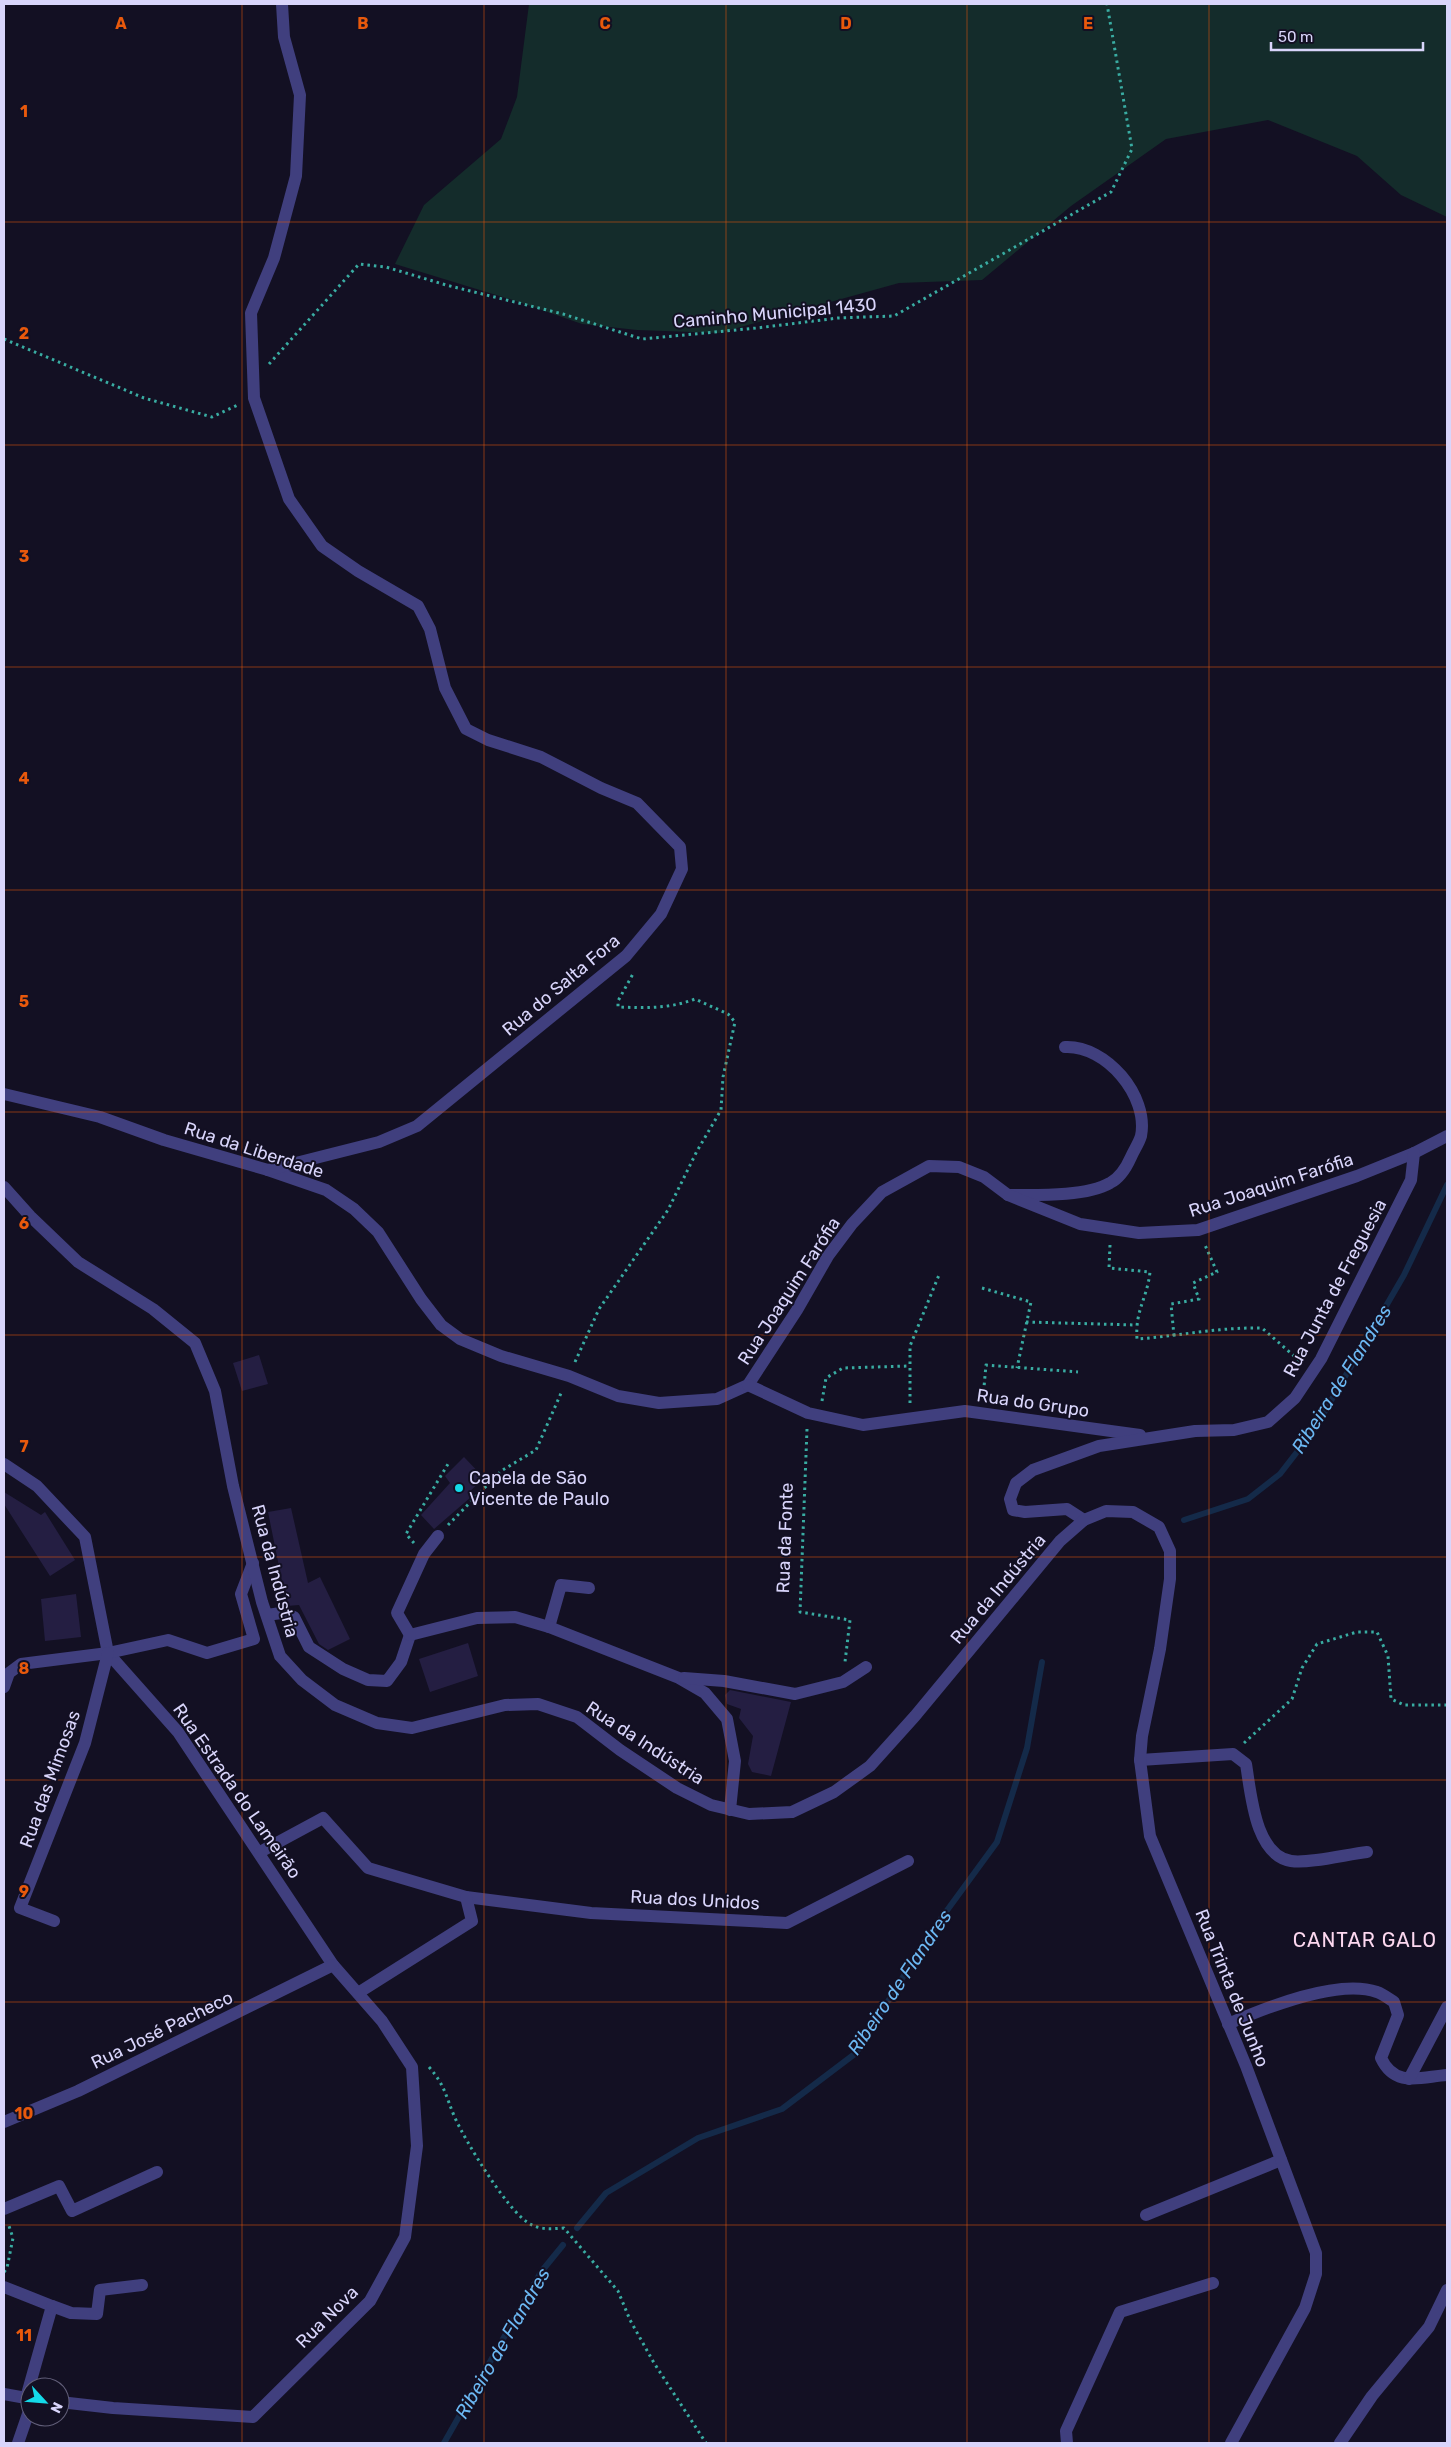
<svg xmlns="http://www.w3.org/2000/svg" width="1451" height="2447" font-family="Rubik,sans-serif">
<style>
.green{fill:#142c2b}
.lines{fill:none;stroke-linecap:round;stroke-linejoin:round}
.stream{stroke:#142a49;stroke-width:6}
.building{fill:#241e42}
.path{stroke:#39aca2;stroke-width:3;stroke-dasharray:2.5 4;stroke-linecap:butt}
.service{stroke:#403f7e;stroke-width:12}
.minor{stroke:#403f7e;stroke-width:12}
.tertiary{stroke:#403f7e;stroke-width:12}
.grid{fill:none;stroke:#e8590c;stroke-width:1;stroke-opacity:0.55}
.poi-dot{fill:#14dae9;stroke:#131023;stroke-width:2}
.labels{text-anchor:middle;stroke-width:4;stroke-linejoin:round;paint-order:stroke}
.street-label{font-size:18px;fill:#d9d5fb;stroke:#131023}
.poi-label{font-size:18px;fill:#d9d5fb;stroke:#131023;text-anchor:start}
.water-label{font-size:19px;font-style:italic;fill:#6cb8f3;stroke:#131023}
.quarter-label{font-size:20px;letter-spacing:1px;fill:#fcd7ef;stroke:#131023}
.grid-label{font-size:16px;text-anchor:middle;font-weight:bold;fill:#e8590c;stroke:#131023;stroke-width:4;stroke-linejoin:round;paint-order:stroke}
</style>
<rect width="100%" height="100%" fill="#131023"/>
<polygon class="green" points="529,4 1447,4 1447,217 1401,195 1357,156 1268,120 1166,139 1071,206 982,280 899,283 719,333 637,330 582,324 516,301 395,264 424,205 501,139 517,97"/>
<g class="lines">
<g class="stream">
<polyline points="1184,1520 1248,1499 1280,1474 1314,1430 1404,1275 1447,1185"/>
<polyline points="577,2228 606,2193 698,2138 782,2109 856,2053 929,1935 997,1842 1027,1748 1042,1662"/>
<polyline points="444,2443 541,2272 563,2245"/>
</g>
</g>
<g class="building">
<polygon points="259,1355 268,1384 242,1391 233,1363"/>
<polygon points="464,1457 484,1478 468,1493 471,1497 434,1529 421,1515 450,1483 445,1476"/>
<polygon points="4,1492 41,1515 45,1512 75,1560 50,1576 4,1504"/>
<polygon points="291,1508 308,1583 320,1577 350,1639 328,1650 319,1644 299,1605 287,1606 268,1512"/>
<polygon points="76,1594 81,1637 45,1641 41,1599"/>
<polygon points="468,1643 478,1676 430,1692 419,1659"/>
<polygon points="730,1690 791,1702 771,1776 752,1772 748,1764 753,1736 739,1718 741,1709 727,1704 725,1695"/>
</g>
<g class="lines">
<g class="path">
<polyline points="4,339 144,398 212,417 240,404"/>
<polyline points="269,364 359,264 386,267 446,285 563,314 642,339 757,328 838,318 894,316 1111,192 1132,149 1107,4"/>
<path d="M 1110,1245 L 1109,1268 L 1150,1272 C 1147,1299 1135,1310 1137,1339 C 1179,1336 1220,1327 1262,1328 L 1301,1362"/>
<polyline points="982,1288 1031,1302 1017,1368"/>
<polyline points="1026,1322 1136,1325"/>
<polyline points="1174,1336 1171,1304 1199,1299 1193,1283 1217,1272 1205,1245"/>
<path d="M 575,1362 L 599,1309 L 668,1210 L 697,1151 L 721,1110 L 723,1077 L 735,1022 L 728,1014 L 695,999 C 669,1009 645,1008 618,1007 L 618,1001 L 634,972"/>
<polyline points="983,1398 986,1365 1078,1372"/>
<polyline points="822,1401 826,1378 843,1368 909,1366"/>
<polyline points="910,1403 910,1346 939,1275"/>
<polyline points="807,1429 800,1612 850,1620 845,1662"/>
<polyline points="448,1525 501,1471 536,1450 562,1391"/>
<polyline points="414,1543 406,1534 448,1464"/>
<polyline points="1244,1743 1292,1699 1302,1668 1317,1644 1357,1632 1377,1632 1388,1656 1391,1699 1404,1705 1447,1705"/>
<path d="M 429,2067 C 445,2085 446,2097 455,2118 C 466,2142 506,2208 527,2222 C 538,2230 550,2229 564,2228 L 618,2291 L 630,2320 L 654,2363 L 706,2443"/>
<polyline points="4,2272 7,2268 13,2238 8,2223"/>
</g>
<path class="service" d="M 1008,1195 C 1035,1195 1086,1197 1110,1183 C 1120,1178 1127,1166 1131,1157 C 1134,1150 1139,1143 1141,1136 C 1149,1096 1106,1045 1065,1047"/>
<g class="minor">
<polyline points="4,1094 100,1117 164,1140 268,1170 326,1190 354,1209 378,1232 421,1299 441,1325 460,1339 501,1356 569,1376 618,1396 659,1403 717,1399 748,1385 797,1310 828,1256 852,1224 882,1192 929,1166 959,1167 984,1177 1008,1195 1080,1224 1139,1233 1198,1230 1357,1176 1414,1153 1447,1136"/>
<polyline points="268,1170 379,1142 417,1126 626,956 661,914 682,869 680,847 637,803 601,788 541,757 488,740 466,729 445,688 430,629 418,606 358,571 322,546 289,499 254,398 251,313 274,258 296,176 300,95 284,37 282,4"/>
<polyline points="748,1385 808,1413 863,1425 965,1411 1140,1435"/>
<polyline points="4,1464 37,1486 85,1537 108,1653 178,1732 333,1965 382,2021 412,2067 417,2146 405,2237 370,2301 253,2417 113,2408 60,2402"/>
<polyline points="1084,1520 1067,1509 1025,1512 1013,1510 1010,1499 1016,1483 1033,1470 1099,1446 1195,1431 1234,1430 1268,1422 1295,1398 1321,1359 1411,1180 1414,1153"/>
<polyline points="267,1615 281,1613 294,1617 309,1647 343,1669 368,1680 387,1681 401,1662 410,1635"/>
<polyline points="549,1627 561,1585 589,1588"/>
<polyline points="410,1635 477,1618 515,1617 549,1627 679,1678 705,1693 727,1719 735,1761 730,1810"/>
<polyline points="410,1635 397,1613 424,1554 438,1536"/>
<polyline points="684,1678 724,1681 795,1694 843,1682 866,1667"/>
<polyline points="4,1687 9,1673 21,1664 108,1653 168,1640 207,1653 254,1639 241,1594 253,1563"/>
<path d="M 1140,1760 L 1233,1754 L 1246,1764 C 1251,1794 1255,1855 1291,1861 C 1309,1864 1348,1854 1367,1852"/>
<polyline points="260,1852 323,1818 368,1868 466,1897 591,1913 787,1923 908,1861"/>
<polyline points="54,1921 20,1908 85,1743 108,1653"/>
<polyline points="358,1993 472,1921 466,1897"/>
<path d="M 1228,2024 C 1265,2008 1338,1978 1377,1992 C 1383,1994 1389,1999 1394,2002 L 1398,2015 L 1381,2058 C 1395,2088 1420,2077 1447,2075"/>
<polyline points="1409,2079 1447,2007"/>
<polyline points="4,2122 78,2091 333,1965"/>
<polyline points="4,2209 59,2186 72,2211 157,2172"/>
<polyline points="1146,2215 1281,2160"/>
<polyline points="4,2287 52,2306 26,2398 30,2399"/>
<polyline points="52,2306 71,2313 97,2314 100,2290 142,2285"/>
<polyline points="4,2394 26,2398 29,2411 18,2443"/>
<polyline points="1067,2443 1066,2431 1120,2312 1213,2283"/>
<polyline points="1340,2443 1372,2396 1429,2327 1447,2290"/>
</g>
<polyline class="tertiary" points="4,1187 30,1216 78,1262 153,1309 195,1343 215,1391 233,1486 262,1602 280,1656 302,1680 335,1705 377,1723 412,1728 505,1705 538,1704 577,1717 620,1750 677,1788 711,1805 749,1814 792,1812 834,1792 870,1766 915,1716 1060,1541 1084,1520 1106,1511 1133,1512 1159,1527 1170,1551 1170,1579 1160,1649 1142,1736 1140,1760 1150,1836 1246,2066 1316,2253 1316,2274 1305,2308 1231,2443"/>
</g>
<path class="grid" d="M 242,4 L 242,2443M 484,4 L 484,2443M 726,4 L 726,2443M 967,4 L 967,2443M 1209,4 L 1209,2443M 4,222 L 1447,222M 4,445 L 1447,445M 4,667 L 1447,667M 4,890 L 1447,890M 4,1112 L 1447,1112M 4,1335 L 1447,1335M 4,1557 L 1447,1557M 4,1780 L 1447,1780M 4,2002 L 1447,2002M 4,2225 L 1447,2225"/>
<circle class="poi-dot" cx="459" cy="1488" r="5"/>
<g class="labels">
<g class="street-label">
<text transform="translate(775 313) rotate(-5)" y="6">Caminho Municipal 1430</text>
<text transform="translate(561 985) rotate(-40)" y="6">Rua do Salta Fora</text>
<text transform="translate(254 1150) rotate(18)" y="6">Rua da Liberdade</text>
<text transform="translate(1271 1185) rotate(-18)" y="6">Rua Joaquim Farófia</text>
<text transform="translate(1335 1288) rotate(-62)" y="6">Rua Junta de Freguesia</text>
<text transform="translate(789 1291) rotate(-57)" y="6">Rua Joaquim Farófia</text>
<text transform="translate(1033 1403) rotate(8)" y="6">Rua do Grupo</text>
<text transform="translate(785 1538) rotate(-88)" y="6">Rua da Fonte</text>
<text transform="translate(275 1571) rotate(75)" y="6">Rua da Indústria</text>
<text transform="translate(998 1589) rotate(-50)" y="6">Rua da Indústria</text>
<text transform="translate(645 1743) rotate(33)" y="6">Rua da Indústria</text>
<text transform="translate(50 1779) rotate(-70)" y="6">Rua das Mimosas</text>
<text transform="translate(237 1791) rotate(55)" y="6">Rua Estrada do Lameirão</text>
<text transform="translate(695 1900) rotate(3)" y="6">Rua dos Unidos</text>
<text transform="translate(1232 1988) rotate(68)" y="6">Rua Trinta de Junho</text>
<text transform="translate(162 2030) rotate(-26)" y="6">Rua José Pacheco</text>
<text transform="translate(327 2317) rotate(-45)" y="6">Rua Nova</text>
</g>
<g class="poi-label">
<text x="469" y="1484">Capela de São<tspan x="469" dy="21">Vicente de Paulo</tspan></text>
</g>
<g class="water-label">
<text transform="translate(1341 1379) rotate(-58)" y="7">Ribeira de Flandres</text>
<text transform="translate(899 1982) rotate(-56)" y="7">Ribeiro de Flandres</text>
<text transform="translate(502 2343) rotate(-60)" y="7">Ribeiro de Flandres</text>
</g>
<g class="quarter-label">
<text x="1365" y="1947">CANTAR GALO</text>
</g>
</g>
<g class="grid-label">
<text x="121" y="29">A</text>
<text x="363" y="29">B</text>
<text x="605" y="29">C</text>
<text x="846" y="29">D</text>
<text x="1088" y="29">E</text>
<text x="24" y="117">1</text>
<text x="24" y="339">2</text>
<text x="24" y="562">3</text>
<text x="24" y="784">4</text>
<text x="24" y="1007">5</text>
<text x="24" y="1229">6</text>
<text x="24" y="1452">7</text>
<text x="24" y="1674">8</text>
<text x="24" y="1897">9</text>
<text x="24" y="2119">10</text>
<text x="24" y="2341">11</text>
</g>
<rect width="1451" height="2447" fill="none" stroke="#d9d5fb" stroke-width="10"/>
<g transform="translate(45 2402) rotate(116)"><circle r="24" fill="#131023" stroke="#625f79"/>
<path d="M0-4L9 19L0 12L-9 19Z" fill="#14dae9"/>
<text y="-8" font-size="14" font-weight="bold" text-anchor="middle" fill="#d9d5fb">N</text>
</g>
<path d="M1271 42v8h152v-8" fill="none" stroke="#d9d5fb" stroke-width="2.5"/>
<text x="1278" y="42" font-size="15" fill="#d9d5fb" stroke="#131023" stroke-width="4" paint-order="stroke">50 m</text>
</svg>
